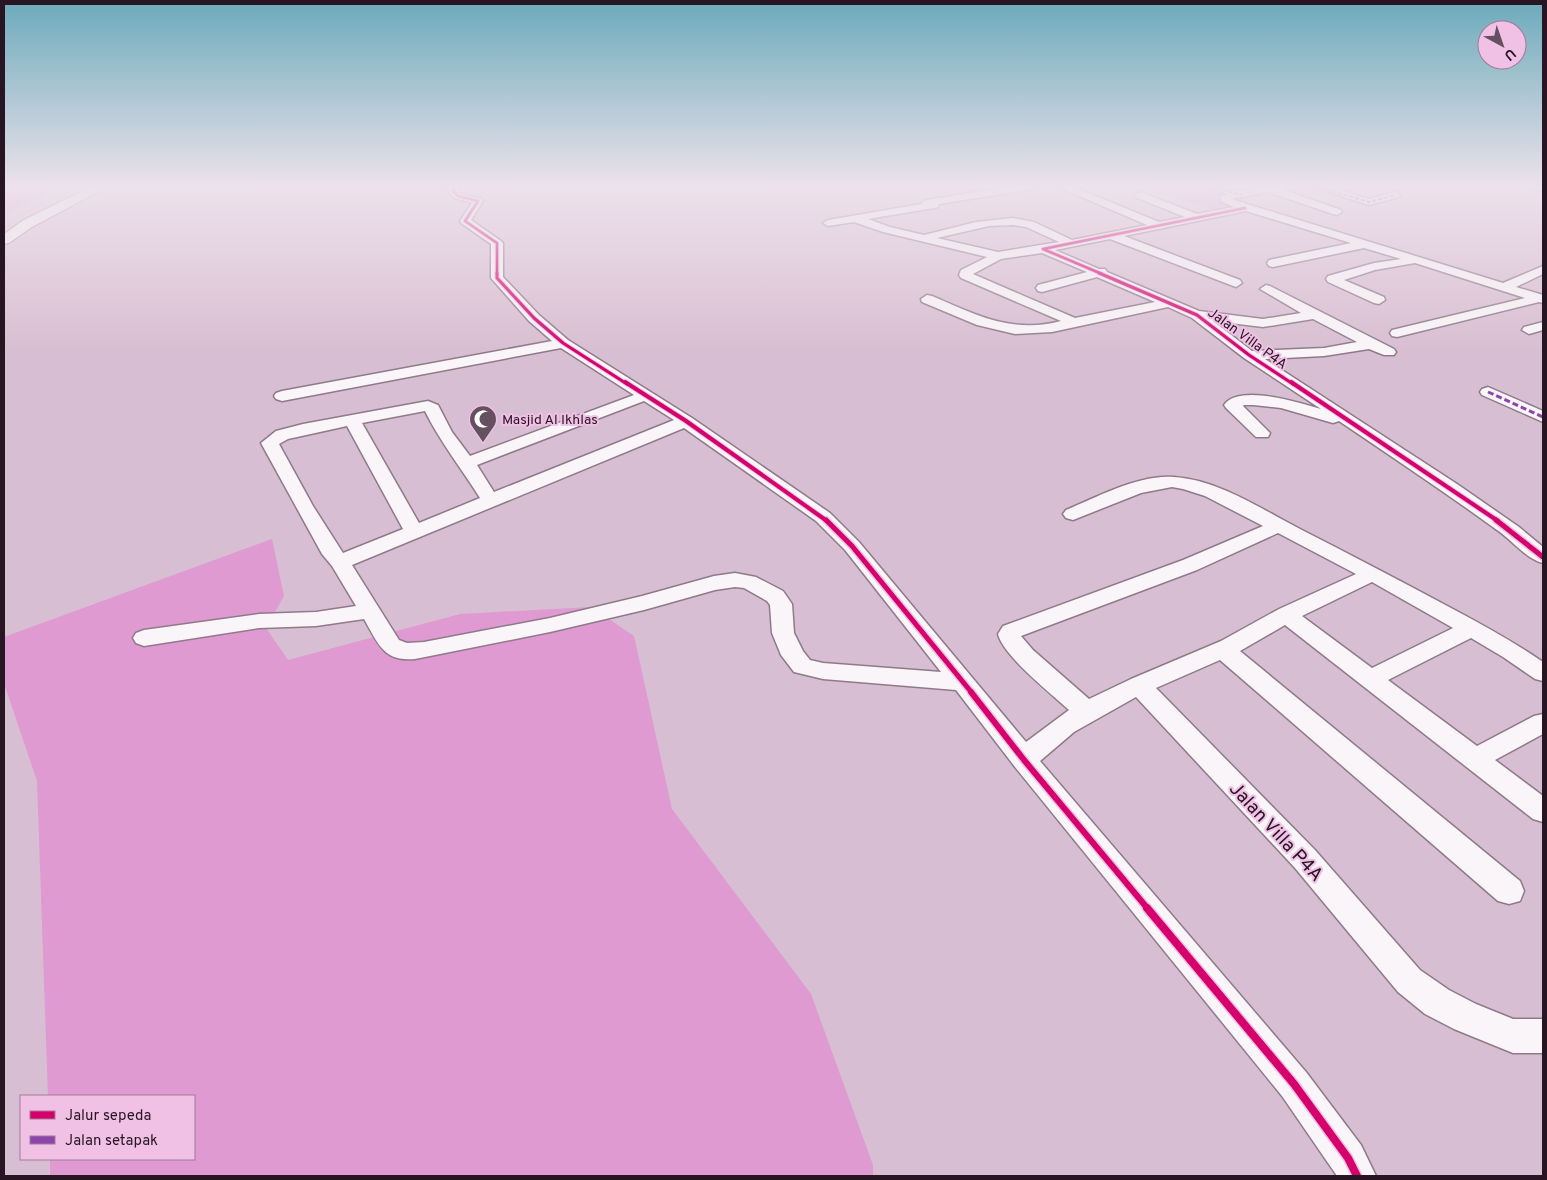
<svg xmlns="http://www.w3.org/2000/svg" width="1547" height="1180" font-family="Overpass,sans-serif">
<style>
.green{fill:#de9ad1}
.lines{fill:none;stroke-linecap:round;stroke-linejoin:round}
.minor-casing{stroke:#8e7a89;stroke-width:3}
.motorway-casing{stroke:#8e7a89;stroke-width:2}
.minor{fill:#f9f5f8;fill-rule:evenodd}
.motorway{fill:#f9f5f8;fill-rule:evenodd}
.quiet-far1{stroke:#8e44ad;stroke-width:2;stroke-dasharray:4 2;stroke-linecap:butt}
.quiet{stroke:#8e44ad;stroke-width:3;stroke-dasharray:6 3;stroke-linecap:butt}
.cycleway-far5-casing{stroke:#f0c0e5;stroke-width:4.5}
.cycleway-far4-casing{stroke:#f0c0e5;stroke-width:5}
.cycleway-far3-casing{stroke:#f0c0e5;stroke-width:6}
.cycleway-far2-casing{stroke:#f0c0e5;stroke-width:8}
.cycleway-far1-casing{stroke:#f0c0e5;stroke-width:9}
.cycleway-casing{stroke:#f0c0e5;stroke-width:11}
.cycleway-far5{stroke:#d6006c;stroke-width:2.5}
.cycleway-far4{stroke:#d6006c;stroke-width:3}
.cycleway-far3{stroke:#d6006c;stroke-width:4}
.cycleway-far2{stroke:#d6006c;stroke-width:5}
.cycleway-far1{stroke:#d6006c;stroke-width:6}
.cycleway{stroke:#d6006c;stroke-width:8}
.labels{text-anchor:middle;stroke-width:4;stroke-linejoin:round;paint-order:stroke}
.far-street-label{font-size:14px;fill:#271523;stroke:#f0c0e5}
.far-poi-label{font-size:14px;fill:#271523;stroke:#f0c0e5;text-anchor:start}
.near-street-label{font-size:19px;fill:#271523;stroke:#f0c0e5}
</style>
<rect width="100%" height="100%" fill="#d8bed2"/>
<g class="green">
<polygon points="4,186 62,186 4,215"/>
<polygon points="1127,186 1161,186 1179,191 1206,186 1224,192 1215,198 1233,208 1214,211 1158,191 1138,191"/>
<polygon points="272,539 284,596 266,628 288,660 460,614 591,607 634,636 672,809 811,994 873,1165 873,1176 50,1176 50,1159 194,1159 194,1096 48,1096 37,781 4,683 4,637"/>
</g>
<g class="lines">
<g class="minor-casing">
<g id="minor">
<path d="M 451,186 L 461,186 L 458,191 L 462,194 L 482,199 L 483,201 L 471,220 L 501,241 L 503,243 L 503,277 L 539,315 L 568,340 L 692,418 L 830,513 L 859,542 L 1026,742 L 1069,710 C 1052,694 1003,656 998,634 L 1003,626 L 1183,560 L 1263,526 L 1205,496 L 1183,489 L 1172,487 L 1141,493 L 1073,520 L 1066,518 L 1063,514 L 1066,510 C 1097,497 1140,474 1174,477 C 1219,480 1261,509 1300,529 C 1351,555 1401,581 1451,608 C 1483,625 1514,642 1543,662 L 1543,681 L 1535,679 L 1503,657 L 1471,638 L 1388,680 L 1477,746 L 1534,716 L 1543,714 L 1543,734 L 1495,760 L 1543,796 L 1543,822 L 1533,819 L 1285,625 L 1240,651 L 1520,881 L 1524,891 L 1520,901 L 1509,904 L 1498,901 L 1220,660 L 1156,688 L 1315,850 L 1420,970 L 1449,990 L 1476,1004 L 1513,1019 L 1543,1019 L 1543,1053 L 1513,1053 L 1454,1029 L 1425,1014 L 1398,992 L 1295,868 L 1136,697 L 1074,732 L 1040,761 L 1306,1072 L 1361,1145 L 1376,1176 L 1337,1176 L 1282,1096 L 1015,767 L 956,690 L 823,679 L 794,672 L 781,655 L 772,633 L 770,605 L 767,601 L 744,588 L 735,587 L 715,590 L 644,610 L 550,632 L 415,659 C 383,662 378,643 364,619 L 316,626 L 259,628 L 144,646 L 136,643 L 133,638 L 136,633 L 144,630 L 259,614 L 316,612 L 356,606 L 332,566 L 322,554 L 261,443 L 276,431 L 303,424 L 428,401 L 438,405 L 452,432 L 470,456 L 634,395 L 561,348 L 282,401 L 276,399 L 274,396 L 276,393 L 282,391 L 552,341 L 529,321 L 491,278 L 491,244 L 461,223 L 460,221 L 472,203 L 454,198 L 448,191 ZM 644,401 L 674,420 L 494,492 L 477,465 ZM 425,411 C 440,442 462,469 480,498 L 419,523 L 362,423 ZM 347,426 L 403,529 L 343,553 L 313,506 L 279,444 L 288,439 ZM 684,428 L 816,521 L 845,550 L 941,672 L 823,663 L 810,660 L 803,651 L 794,633 L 792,604 L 783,591 L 756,577 L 735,573 L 714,576 L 642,596 L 550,618 L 424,642 L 407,643 L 399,640 L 352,565 ZM 1278,533 L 1356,574 L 1279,609 L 1221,641 L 1131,679 L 1089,699 L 1033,650 L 1021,636 L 1197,570 ZM 1372,582 L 1453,628 L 1372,668 L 1302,616 Z"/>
<path d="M 1013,186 L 1039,186 L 1034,189 L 939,204 L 938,207 L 934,208 L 868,219 L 890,227 L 924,235 L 976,222 L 1013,218 L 1034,222 L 1072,240 L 1147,225 L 1056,186 L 1071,186 L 1159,222 L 1185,217 L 1135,197 L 1135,193 L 1143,193 L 1197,214 L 1234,207 L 1220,201 L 1221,196 L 1227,194 L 1206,186 L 1223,186 L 1239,191 L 1265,186 L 1288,186 L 1281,189 L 1341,210 L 1342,212 L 1337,215 L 1333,214 L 1268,192 L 1231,199 L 1503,283 L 1543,266 L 1543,274 L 1516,287 L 1543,295 L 1543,303 L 1539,302 L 1397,337 L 1392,336 L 1390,333 L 1392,330 L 1525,298 L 1415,263 L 1375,270 L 1344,280 L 1384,297 L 1385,300 L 1379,304 L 1374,303 L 1328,282 L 1326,279 L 1328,276 L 1374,263 L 1401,259 L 1364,248 L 1273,267 L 1269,266 L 1267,263 L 1269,260 L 1351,243 L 1246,211 L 1124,236 L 1240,280 L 1242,283 L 1236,287 L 1110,239 L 1055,250 L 1099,269 L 1105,269 L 1107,272 L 1199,311 L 1263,319 L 1301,313 L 1260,289 L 1266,285 L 1270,286 L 1394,349 L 1396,352 L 1394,355 L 1384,355 L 1369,349 L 1324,356 L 1265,359 L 1457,484 L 1519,527 L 1543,547 L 1543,563 C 1526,559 1512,540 1497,530 C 1445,492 1392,457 1339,421 L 1333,423 L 1281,408 L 1253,405 L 1244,405 L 1243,406 L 1270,433 L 1268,437 L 1256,437 L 1226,408 L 1224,405 C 1239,383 1300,403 1321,409 L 1244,358 L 1192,318 L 1168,307 L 1052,332 L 1015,334 L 977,325 L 922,302 L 921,299 L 927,295 L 932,296 C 976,315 1012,334 1061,321 L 961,278 L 959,275 L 961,270 L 987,257 L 883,232 L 854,222 L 828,226 L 823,223 L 828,220 L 922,204 L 923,201 L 927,200 ZM 1013,225 L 1026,227 L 1059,242 L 998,252 L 937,238 L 989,226 ZM 1042,253 L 1087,272 L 1038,285 L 1036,288 L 1038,291 L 1042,292 L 1097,277 L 1155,302 L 1075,318 L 973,274 L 1001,259 ZM 1313,319 L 1357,342 L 1324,348 L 1252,351 L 1213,321 L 1263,327 Z"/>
<polygon points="1310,186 1327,186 1369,199 1395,192 1400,195 1399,197 1369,205"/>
<polygon points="1525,186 1543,186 1543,192 1527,188"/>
<polygon points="1543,322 1543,330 1529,334 1522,330 1524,327"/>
<polygon points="1488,387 1543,411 1543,422 1482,395 1480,392 1482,389"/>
</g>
</g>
<g class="motorway-casing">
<polygon id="motorway" points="92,186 109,186 32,227 9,243 4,244 4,234 22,221"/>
</g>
<use href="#minor" class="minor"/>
<use href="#motorway" class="motorway"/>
<g class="quiet-far1">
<polyline points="1211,186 1241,195"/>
<polyline points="1315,186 1369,202 1395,195"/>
</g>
<polyline class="quiet" points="1488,392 1543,417"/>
<g class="cycleway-far5-casing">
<g id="cycleway-far5">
<polyline points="456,186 453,191 458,196 478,201 465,221 497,243 497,274"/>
<polyline points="1102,274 1043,249 1245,208"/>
</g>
</g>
<g class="cycleway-far4-casing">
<g id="cycleway-far4">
<polyline points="497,273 497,278 534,318 563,343 627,384"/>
<polyline points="1099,273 1197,315 1249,355 1293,384"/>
</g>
</g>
<g class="cycleway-far3-casing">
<g id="cycleway-far3">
<polyline points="625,382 686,421 827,521"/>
<polyline points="1291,382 1498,521"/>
</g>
</g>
<g class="cycleway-far2-casing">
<g id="cycleway-far2">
<polyline points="826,520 852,546 972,693"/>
<polyline points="1496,520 1543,557"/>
</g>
</g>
<g class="cycleway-far1-casing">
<polyline id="cycleway-far1" points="971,692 1024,760 1148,909"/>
</g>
<g class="cycleway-casing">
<polyline id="cycleway" points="1147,908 1294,1084 1348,1158 1357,1176"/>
</g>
<use href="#cycleway-far5" class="cycleway-far5"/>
<use href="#cycleway-far4" class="cycleway-far4"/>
<use href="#cycleway-far3" class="cycleway-far3"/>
<use href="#cycleway-far2" class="cycleway-far2"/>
<use href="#cycleway-far1" class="cycleway-far1"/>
<use href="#cycleway" class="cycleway"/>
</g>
<linearGradient id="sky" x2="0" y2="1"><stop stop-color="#6caabb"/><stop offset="0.53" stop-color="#ede2eb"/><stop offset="1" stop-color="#ede2eb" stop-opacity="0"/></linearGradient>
<rect width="1547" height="352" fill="url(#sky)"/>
<defs>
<g id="mosque-pin" transform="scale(1.4375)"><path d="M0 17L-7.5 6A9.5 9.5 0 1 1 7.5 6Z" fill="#655060" stroke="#f0c0e5"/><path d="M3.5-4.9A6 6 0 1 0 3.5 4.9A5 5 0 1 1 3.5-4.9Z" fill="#fff"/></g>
</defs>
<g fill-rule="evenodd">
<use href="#mosque-pin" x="483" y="419"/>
</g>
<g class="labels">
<g class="far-street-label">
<text transform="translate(1248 338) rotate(36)" y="5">Jalan Villa P4A</text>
</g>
<g class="far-poi-label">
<text x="502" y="424">Masjid Al Ikhlas</text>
</g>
<g class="near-street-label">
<text transform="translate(1277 831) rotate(47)" y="7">Jalan Villa P4A</text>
</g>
</g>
<rect width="1547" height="1180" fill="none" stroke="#271523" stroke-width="10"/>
<rect x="20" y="1095" width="175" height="65" fill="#f0c0e5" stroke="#a07c97"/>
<rect x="30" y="1111" width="25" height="8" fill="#d6006c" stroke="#a07c97"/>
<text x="65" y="1120" font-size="15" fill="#271523">Jalur sepeda</text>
<rect x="30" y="1136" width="25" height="8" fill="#8e44ad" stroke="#a07c97"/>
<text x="65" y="1145" font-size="15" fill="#271523">Jalan setapak</text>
<g transform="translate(1502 45) rotate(140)"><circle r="24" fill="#f0c0e5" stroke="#a07c97"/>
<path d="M0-4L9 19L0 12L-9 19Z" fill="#655060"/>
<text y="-8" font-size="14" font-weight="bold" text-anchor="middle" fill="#271523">U</text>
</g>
</svg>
